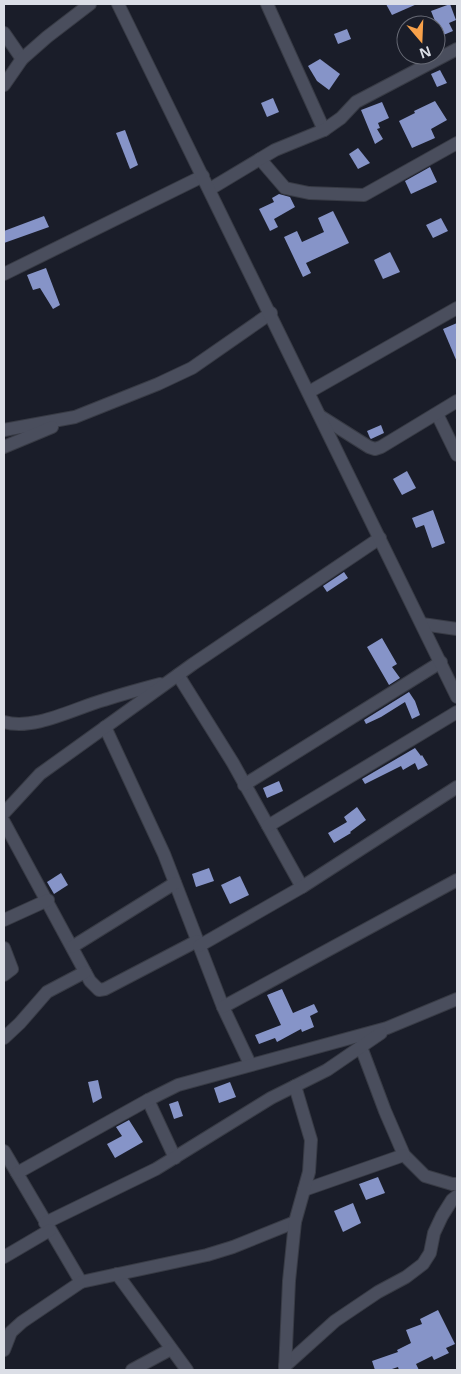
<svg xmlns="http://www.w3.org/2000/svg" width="461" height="1374" font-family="'Open Sans',sans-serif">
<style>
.building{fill:#8694c8}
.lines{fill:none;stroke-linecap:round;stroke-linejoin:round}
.minor-casing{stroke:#383b45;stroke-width:14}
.tertiary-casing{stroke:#383b45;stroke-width:14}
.minor{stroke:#4a4e5d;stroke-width:12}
.tertiary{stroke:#4a4e5d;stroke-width:12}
</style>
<rect width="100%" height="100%" fill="#1a1d29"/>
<g class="building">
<polygon points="386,4 417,4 392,15"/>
<polygon points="450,4 456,20 449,23 453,31 441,36 431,11"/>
<polygon points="347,29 351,39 338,44 334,34"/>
<polygon points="320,59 340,74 329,90 317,81 308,66"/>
<polygon points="440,70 447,83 437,87 431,74"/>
<polygon points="273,98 279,112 267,117 261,103"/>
<polygon points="435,101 447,120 431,129 435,138 412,148 399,121 415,113 414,111"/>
<polygon points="382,102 389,118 378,123 380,128 377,129 383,139 375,144 361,110"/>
<polygon points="125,130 138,165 130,169 116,133"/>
<polygon points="358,148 370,163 358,169 349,154"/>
<polygon points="430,167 437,182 411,194 405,181"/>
<polygon points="279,194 290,197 295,207 274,219 278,227 270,231 259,209 274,202 272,198"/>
<polygon points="333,211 349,243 306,263 311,273 303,277 284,237 297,231 302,242 324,232 318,218"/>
<polygon points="44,216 49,227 4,243 4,231"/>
<polygon points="441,218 448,231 433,238 426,225"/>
<polygon points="390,252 400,272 383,279 374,260"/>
<polygon points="46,268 60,305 53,309 40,288 33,290 27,275"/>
<polygon points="457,323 457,362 443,329"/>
<polygon points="381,425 384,433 371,439 370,438 367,431"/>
<polygon points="407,471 416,488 402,495 393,479"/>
<polygon points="433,510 445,543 432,548 424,525 416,528 412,518"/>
<polygon points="344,572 348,578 327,592 323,586"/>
<polygon points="382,638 397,664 392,667 400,678 389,685 367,647"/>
<polygon points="409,692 415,701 420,715 412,719 405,702 381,717 366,724 364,720"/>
<polygon points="415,748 421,756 422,755 428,765 418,770 415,763 403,770 401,766 365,784 362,779"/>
<polygon points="279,781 283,791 267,798 263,788"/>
<polygon points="357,807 366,820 350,832 351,833 334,843 328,833 347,822 344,817"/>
<polygon points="209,868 214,881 196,887 192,874"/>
<polygon points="61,873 68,885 54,894 47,882"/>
<polygon points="240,876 249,895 230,904 221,885"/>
<polygon points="282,989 293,1013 314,1004 318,1012 310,1016 314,1027 302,1032 301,1029 277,1042 275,1038 259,1044 255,1035 281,1025 267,995"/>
<polygon points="98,1080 102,1098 93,1103 88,1082"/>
<polygon points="230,1082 236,1097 219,1103 214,1088"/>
<polygon points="178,1101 183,1116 174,1119 169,1104"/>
<polygon points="129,1120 143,1142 115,1158 107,1144 122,1136 116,1127"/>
<polygon points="378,1177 385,1193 366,1200 359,1184"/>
<polygon points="353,1203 361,1223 343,1232 334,1211"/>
<polygon points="438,1310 455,1344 446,1348 449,1353 434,1360 432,1356 416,1364 419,1370 399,1370 398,1367 389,1370 375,1370 372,1361 398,1352 397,1350 411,1343 406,1330 422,1324 420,1319"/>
</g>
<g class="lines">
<g class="minor-casing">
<g id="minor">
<polyline points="267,4 324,130"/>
<polyline points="4,33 22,59"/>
<polyline points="4,85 22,59 47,37 90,4"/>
<polyline points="260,159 285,188 309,193 364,195 457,143"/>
<polyline points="210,189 275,150 324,130 341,118 356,102 457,49"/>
<polyline points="4,274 203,176"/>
<polyline points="309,392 457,308"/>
<polyline points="437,414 457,455"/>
<polyline points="320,416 369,447 375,449 381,447 457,401"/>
<polyline points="4,430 75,417 158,384 192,368 271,313"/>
<polyline points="4,447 52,427"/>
<polyline points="422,624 457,629"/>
<polyline points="178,675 233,763 302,887"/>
<path d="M 4,722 C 34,731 75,708 104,700 C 123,694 141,689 160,684"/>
<polyline points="105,727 164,854 223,1007 250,1064"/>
<polyline points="244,785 441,662"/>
<polyline points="4,813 40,774 193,664 380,538"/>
<polyline points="4,822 90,981 99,990 105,989 197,941"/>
<polyline points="268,826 457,712"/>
<polyline points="4,920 48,900"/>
<polyline points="199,946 302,887 457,787"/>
<polyline points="72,947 175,883"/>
<polyline points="4,948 12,969 4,975"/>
<polyline points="223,1007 457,880"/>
<polyline points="4,1038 20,1023 47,992 85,972"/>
<polyline points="361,1047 385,1111 404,1155 425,1176 452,1184 457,1184"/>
<polyline points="148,1100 175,1158"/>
<polyline points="4,1151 81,1282"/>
<polyline points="17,1173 148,1100 178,1085 387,1028 457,999"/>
<polyline points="304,1190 404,1155"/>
<polyline points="45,1223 156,1169 271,1098 327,1070 381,1033"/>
<polyline points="4,1257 50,1230"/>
<polyline points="117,1274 187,1370"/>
<polyline points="4,1350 11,1332 22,1322 81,1282 207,1255 233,1247 295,1222"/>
<polyline points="285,1366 335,1321 378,1292 406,1277 423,1264 430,1253 434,1233 442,1216 452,1200 457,1196"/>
<polyline points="132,1370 171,1349"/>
<polyline points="285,1370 289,1281 295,1222 309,1172 311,1140 295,1086"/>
</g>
</g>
<g class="tertiary-casing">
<polyline id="tertiary" points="118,4 457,697"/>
</g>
<use href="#minor" class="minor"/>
<use href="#tertiary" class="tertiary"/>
</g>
<rect width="461" height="1374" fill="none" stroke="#dbdee6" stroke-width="10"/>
<g transform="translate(421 40) rotate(161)"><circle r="24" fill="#1a1d29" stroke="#676a75"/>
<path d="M0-4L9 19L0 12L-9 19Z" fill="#f8a14a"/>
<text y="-8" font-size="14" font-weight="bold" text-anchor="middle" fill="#dbdee6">N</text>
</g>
</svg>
